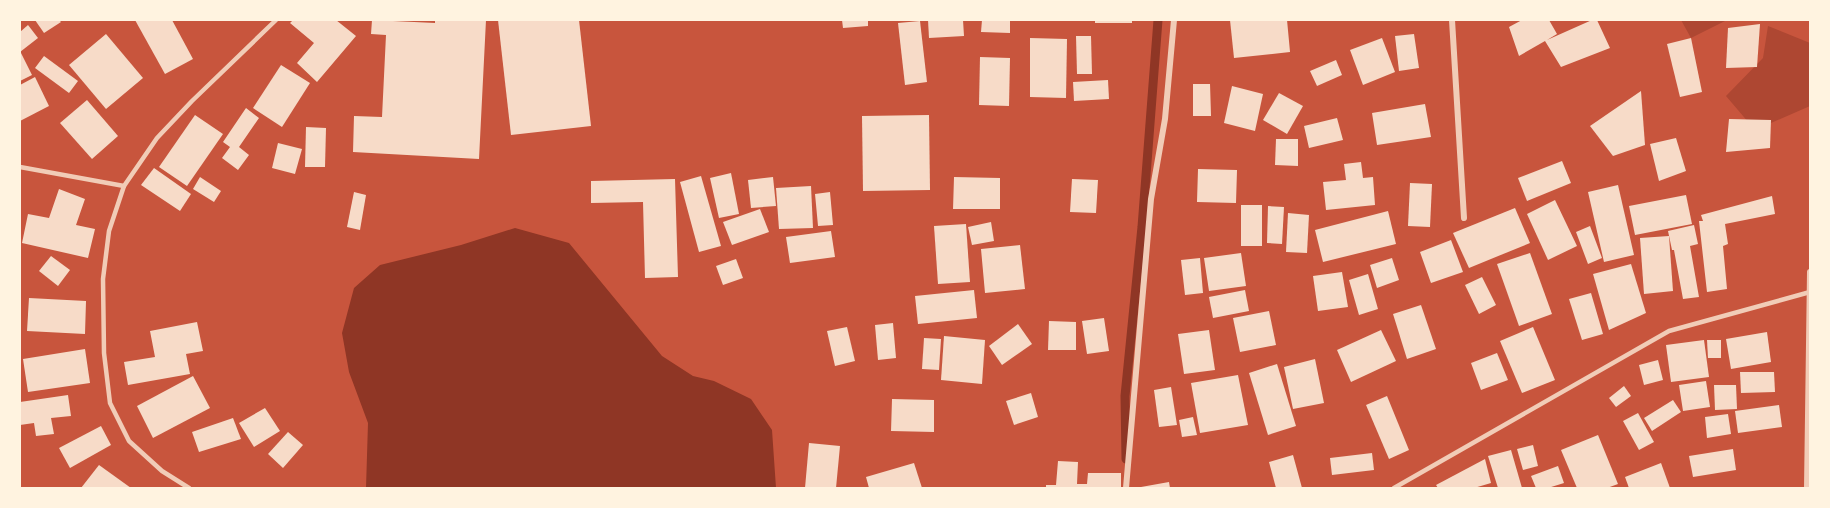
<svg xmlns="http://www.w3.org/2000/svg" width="1830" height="508" font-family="'Golos Text',sans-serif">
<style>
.green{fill:#ae4732}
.water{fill:#8f3625}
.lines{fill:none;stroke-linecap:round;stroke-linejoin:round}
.stream{stroke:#8f3625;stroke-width:9}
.building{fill:#f7dbc8}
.service{stroke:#f1ccb7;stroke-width:4.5}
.minor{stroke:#f1ccb7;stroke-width:6}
</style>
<rect width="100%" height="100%" fill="#c8553d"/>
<g class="green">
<polygon points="1681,20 1737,20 1725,21 1691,38"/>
<polygon points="1768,26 1810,43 1810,106 1755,130 1726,96 1763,58"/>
</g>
<polygon class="water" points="515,228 569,243 662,356 693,376 714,381 751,399 772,430 776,488 366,488 368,423 349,372 342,333 354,288 380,265 461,245"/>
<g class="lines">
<polyline class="stream" points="1126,459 1125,396 1142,227 1158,20"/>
</g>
<g class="building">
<polygon points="35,20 59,20 61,22 44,33"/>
<polygon points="135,20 172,20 193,59 165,74"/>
<polygon points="293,20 336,20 356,36 317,82 297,63 314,43 290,23"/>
<polygon points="372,20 435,23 435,20 486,20 479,159 353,152 354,116 382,117 386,35 371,34"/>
<polygon points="498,20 579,20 591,126 511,135"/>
<polygon points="842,20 868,20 868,26 843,28"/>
<polygon points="928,20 963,20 964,36 929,38"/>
<polygon points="982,20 1010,20 1010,33 981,32"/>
<rect x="1095" y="20" width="37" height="3"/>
<polygon points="1230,20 1287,20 1290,52 1234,58"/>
<polygon points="1522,20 1549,20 1557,34 1547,40 1592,20 1597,20 1610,48 1561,67 1545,41 1519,56 1509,27"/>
<polygon points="920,21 927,82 905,85 898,23"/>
<polygon points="1760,24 1757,67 1726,68 1728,28"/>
<polygon points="28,25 38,38 20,52 20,32"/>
<polygon points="106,34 143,78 106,109 69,65"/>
<polygon points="1414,34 1419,68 1399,71 1395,36"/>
<polygon points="1076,36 1091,36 1092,74 1077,74"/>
<polygon points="1030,38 1067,39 1066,98 1030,97"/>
<polygon points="1382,38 1395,72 1363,85 1350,50"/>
<polygon points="1691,38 1702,92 1680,97 1667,44"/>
<polygon points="21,53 32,75 20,81 20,54"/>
<polygon points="44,56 78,81 69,93 35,68"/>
<polygon points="980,57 1010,58 1009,106 979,105"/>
<polygon points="1336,60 1342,75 1317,86 1310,71"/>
<polygon points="281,65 310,83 282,127 253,108"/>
<polygon points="35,77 49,106 20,121 20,85"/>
<polygon points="1108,80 1109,99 1074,101 1073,82"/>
<polygon points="1193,84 1210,84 1211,116 1193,116"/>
<polygon points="1232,86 1263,94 1255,131 1224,123"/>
<polygon points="1641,91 1645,145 1613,156 1590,126"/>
<polygon points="1279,93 1303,106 1287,134 1263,120"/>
<polygon points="87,100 118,136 92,159 60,123"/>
<polygon points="1425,104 1431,137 1377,145 1372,113"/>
<polygon points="246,108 259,118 239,147 249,155 238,170 222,158 230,147 223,142"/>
<polygon points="195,115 223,134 187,186 159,167"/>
<polygon points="929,115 930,190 863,191 862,116"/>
<polygon points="1337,118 1343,140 1309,148 1304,126"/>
<polygon points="1729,119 1771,120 1770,148 1726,152"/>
<polygon points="306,127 326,128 325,167 305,167"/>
<polygon points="1676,138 1686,171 1659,181 1650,144"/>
<polygon points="1276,139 1298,139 1298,166 1275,165"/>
<polygon points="278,143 302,149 295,174 272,168"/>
<polygon points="1562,161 1571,183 1527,201 1518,178"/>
<polygon points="1361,162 1363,178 1373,177 1375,205 1326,210 1323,182 1346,180 1344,164"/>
<polygon points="154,168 191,194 180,211 141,185"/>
<polygon points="1198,169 1237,170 1236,203 1197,202"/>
<polygon points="731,173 739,214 719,218 710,178"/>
<polygon points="701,176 721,246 699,252 680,182"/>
<polygon points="200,177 221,191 214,202 193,189"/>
<polygon points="773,177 776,206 751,208 748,180"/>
<polygon points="954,177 1000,178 1000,209 953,209"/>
<polygon points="675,179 678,277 645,278 643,202 591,203 591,181"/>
<polygon points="1072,179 1098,180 1096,213 1070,212"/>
<polygon points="1410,183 1432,184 1430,227 1408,226"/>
<polygon points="1618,185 1634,255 1604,262 1588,192"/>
<polygon points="811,186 813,228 779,229 776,188"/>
<polygon points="59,189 85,199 76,225 95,229 88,258 22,243 28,214 49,218"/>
<polygon points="354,192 366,195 360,230 347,227"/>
<polygon points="830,192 833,225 818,226 815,194"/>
<polygon points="1686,195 1692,224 1635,235 1629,206"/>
<polygon points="1772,196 1775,214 1725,224 1728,244 1723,246 1727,289 1707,292 1699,221 1703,221 1701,215"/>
<polygon points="1555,200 1577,246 1548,260 1527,214"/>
<rect x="1241" y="205" width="21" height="41"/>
<polygon points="1268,206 1284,207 1282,244 1267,243"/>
<polygon points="1515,208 1530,243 1469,268 1453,233"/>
<polygon points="760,209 769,232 732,245 723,222"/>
<polygon points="1388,211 1396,244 1323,262 1315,230"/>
<polygon points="1288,213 1309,215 1307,253 1286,252"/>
<polygon points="991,222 994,241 972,245 968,227"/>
<polygon points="966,224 970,282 938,284 934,226"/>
<polygon points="1694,225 1698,244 1690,246 1699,297 1683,299 1674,250 1672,250 1668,231"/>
<polygon points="1590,226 1602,258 1588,264 1576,232"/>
<polygon points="831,231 835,257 790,263 786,237"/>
<polygon points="1669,236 1673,291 1644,294 1640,238"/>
<polygon points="1451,240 1463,272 1431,283 1420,252"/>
<polygon points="1020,245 1025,289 985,293 981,249"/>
<polygon points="1241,253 1246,286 1209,291 1204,258"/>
<polygon points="1530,253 1552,314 1519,326 1497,264"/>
<polygon points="51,256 70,270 58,286 39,271"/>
<polygon points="1200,258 1203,293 1185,295 1181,260"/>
<polygon points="1392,258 1399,280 1377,288 1370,265"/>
<polygon points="736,259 743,278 723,285 716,266"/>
<polygon points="1631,264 1646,313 1609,330 1593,274"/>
<polygon points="1342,272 1348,307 1318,311 1313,276"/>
<polygon points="1368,274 1378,309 1359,315 1349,280"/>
<polygon points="1482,277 1496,305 1479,314 1465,285"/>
<polygon points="974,290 977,318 918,324 915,296"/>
<polygon points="1245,290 1249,311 1213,318 1209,297"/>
<polygon points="1591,293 1603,334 1582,340 1569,299"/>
<polygon points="29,298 86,301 85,334 27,331"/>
<polygon points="1421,305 1436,349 1407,359 1393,314"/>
<polygon points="1269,311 1276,345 1240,352 1233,318"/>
<polygon points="1104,318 1109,351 1087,354 1082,321"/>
<polygon points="1049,321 1076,322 1076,350 1048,350"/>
<polygon points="197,322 203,351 186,354 190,374 128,385 124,362 155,357 150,331"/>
<polygon points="893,323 896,358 878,360 875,325"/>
<polygon points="1018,324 1032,344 1002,365 989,346"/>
<polygon points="847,327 855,361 835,366 827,331"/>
<polygon points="1533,327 1555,380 1522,393 1500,341"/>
<polygon points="1209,330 1215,370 1184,374 1178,334"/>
<polygon points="1381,330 1396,361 1351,382 1337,350"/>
<polygon points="1767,332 1771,362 1731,369 1726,339"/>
<polygon points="944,336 985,340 982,384 941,380"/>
<polygon points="924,338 941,339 939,370 922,369"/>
<polygon points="1704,340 1709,377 1671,382 1666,345"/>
<polygon points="1707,340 1721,340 1721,358 1708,358"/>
<polygon points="85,349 90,383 28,392 23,359"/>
<polygon points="1497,353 1508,380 1481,390 1471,363"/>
<polygon points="1315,359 1324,403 1293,409 1284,367"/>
<polygon points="1658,360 1663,380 1644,385 1639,365"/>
<polygon points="1277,364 1296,426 1268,435 1249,373"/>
<polygon points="1740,372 1774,372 1775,392 1741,393"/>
<polygon points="1238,375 1248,425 1200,433 1191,383"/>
<polygon points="193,376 210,408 153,438 137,406"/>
<polygon points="1706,381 1710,407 1683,411 1679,385"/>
<polygon points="1714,385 1736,385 1737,409 1715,410"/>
<polygon points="1624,386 1631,396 1616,407 1609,398"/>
<polygon points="1171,387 1177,425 1159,427 1154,390"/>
<polygon points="1031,393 1038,417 1014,425 1006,401"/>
<polygon points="68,395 71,416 51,418 54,434 36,436 34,423 20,425 20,402"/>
<polygon points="1387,396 1409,450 1389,459 1366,405"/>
<polygon points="892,399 934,400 934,432 891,431"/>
<polygon points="1673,400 1681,412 1652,431 1644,418"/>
<polygon points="1779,405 1782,427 1738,433 1735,411"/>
<polygon points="265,408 280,431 254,447 239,423"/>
<polygon points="1638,413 1654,442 1639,450 1623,421"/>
<polygon points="1728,414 1731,434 1707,438 1705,417"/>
<polygon points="1193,417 1197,435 1182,437 1179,420"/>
<polygon points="233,418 241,439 199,452 192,432"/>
<polygon points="101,426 111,445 70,468 59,448"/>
<polygon points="288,432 303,445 283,468 268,454"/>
<polygon points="1598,435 1618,484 1607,488 1577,488 1561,450"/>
<polygon points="809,443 840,446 836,488 805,488"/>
<polygon points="1533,445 1538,466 1523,470 1517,449"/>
<polygon points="1733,449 1736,470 1693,477 1689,456"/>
<polygon points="1511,450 1522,488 1498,488 1488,456"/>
<polygon points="1372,453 1374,470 1332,475 1330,458"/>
<polygon points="1293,455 1302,488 1276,488 1269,462"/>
<polygon points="1485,459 1491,483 1474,488 1438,488 1436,485"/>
<polygon points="1058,461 1078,462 1077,484 1087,484 1088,473 1121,473 1121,488 1046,488 1046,485 1056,485"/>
<polygon points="914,463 922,488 869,488 866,477"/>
<polygon points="1661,463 1670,488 1629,488 1625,477"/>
<polygon points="99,465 131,488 81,488"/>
<polygon points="1558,466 1564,483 1548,488 1536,488 1531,476"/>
<polygon points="1169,482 1170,488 1142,488 1141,487"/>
</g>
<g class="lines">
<g class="service">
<polyline points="20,167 124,186"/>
<polyline points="189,488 162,471 129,441 110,403 104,353 103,279 109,231 124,186 157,138 192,101 276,20"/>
<polyline points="1394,488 1669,331 1810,292"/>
</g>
<g class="minor">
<polyline points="1452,20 1464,218"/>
<polyline points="1126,488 1151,199 1165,119 1174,20"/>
<polyline points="1807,488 1810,272"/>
</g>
</g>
<rect width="1830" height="508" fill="none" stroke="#fff3e0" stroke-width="42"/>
</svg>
